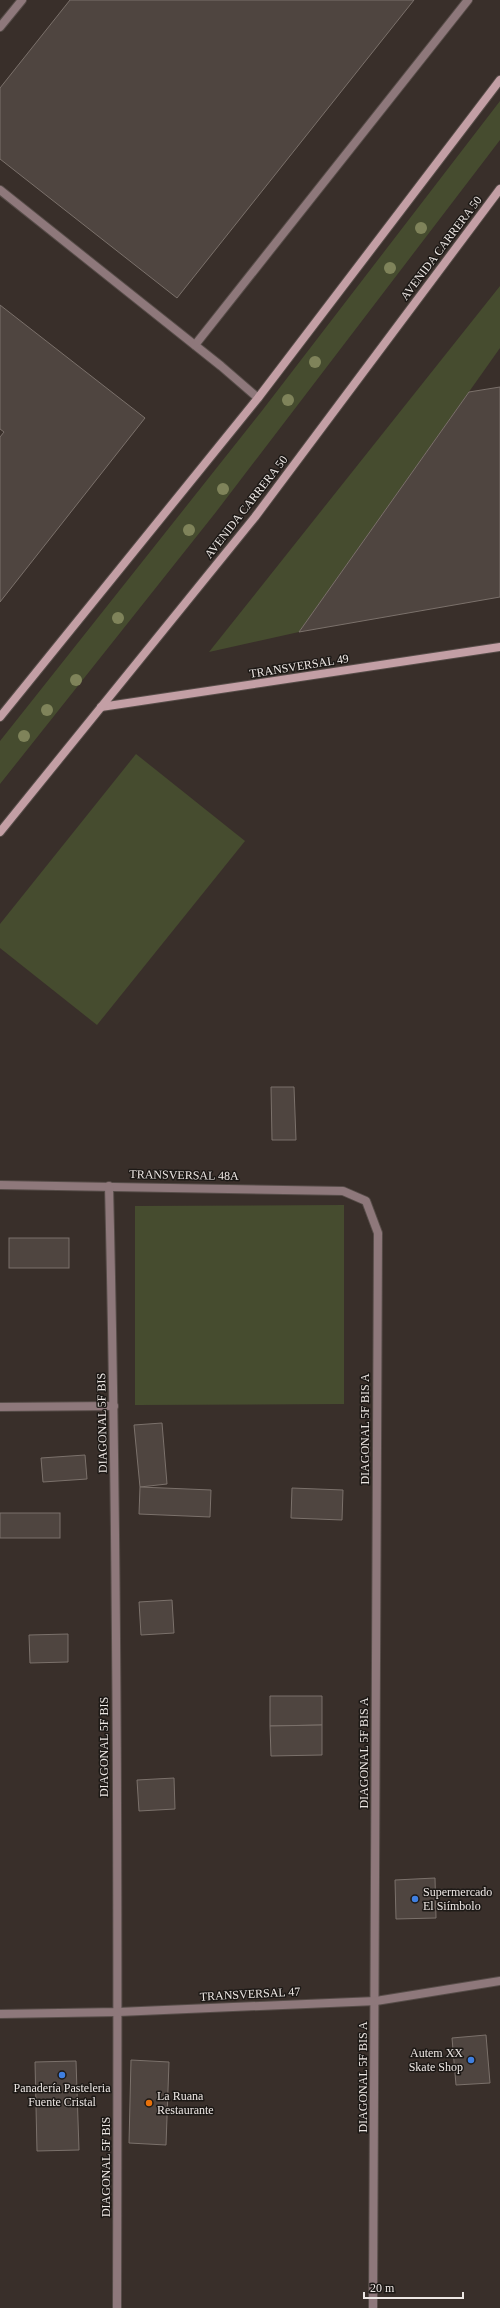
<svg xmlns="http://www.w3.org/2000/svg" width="500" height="2308" font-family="'Times New Roman',serif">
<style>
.green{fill:#464c2f}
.building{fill:#4f4540;stroke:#7b716b}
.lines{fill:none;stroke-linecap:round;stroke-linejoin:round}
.lane-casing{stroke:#564c48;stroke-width:10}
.street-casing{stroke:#564c48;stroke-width:10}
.secondary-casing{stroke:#564c48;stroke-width:10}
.lane{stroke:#8e787b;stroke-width:8}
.street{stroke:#8e787b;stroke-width:8}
.secondary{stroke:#c39fa5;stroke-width:8}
.tree{fill:#7f835a}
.shop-dot{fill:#3f7fe0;stroke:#1d1916;stroke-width:1.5}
.food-dot{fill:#e8710a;stroke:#1d1916;stroke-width:1.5}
.labels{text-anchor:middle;stroke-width:3;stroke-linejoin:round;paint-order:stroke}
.street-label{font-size:12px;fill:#ede7e4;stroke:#1d1916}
.poi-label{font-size:12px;fill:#ede7e4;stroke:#1d1916;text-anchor:start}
</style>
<rect width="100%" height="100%" fill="#392f2a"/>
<g class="green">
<polygon points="500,101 500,140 216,512 0,784 0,741 261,412"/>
<polygon points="500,286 500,348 299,632 209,652"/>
<polygon points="136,754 245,841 97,1025 0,948 0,924"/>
<polygon points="344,1205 344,1404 135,1405 135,1206"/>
</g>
<g class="building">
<polygon points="70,0 414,0 177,298 0,159 0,88"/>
<polygon points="0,305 145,418 0,602 0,437 4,432 0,429"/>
<polygon points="500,387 500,597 299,632 469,392"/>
<polygon points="271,1087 294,1087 296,1140 272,1140"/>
<rect x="9" y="1238" width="60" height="30"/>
<polygon points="162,1423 167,1484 140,1487 134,1425"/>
<polygon points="85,1455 87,1479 43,1482 41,1458"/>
<polygon points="140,1487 211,1490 210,1517 139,1514"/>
<polygon points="292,1488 343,1490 342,1520 291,1518"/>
<rect x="0" y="1513" width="60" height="25"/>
<polygon points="172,1600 174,1633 141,1635 139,1602"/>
<polygon points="68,1634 68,1662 30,1663 29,1635"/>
<polygon points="270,1696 322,1696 322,1725 270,1726"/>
<polygon points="322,1725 322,1755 271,1756 270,1726"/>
<polygon points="174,1778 175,1809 139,1811 137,1780"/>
<polygon points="435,1878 436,1918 396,1919 395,1880"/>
<polygon points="486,2035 490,2083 456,2085 452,2038"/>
<polygon points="131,2060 169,2062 166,2145 129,2143"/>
<polygon points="76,2061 79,2150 37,2151 35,2062"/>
</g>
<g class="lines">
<g class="lane-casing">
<g id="lane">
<polyline points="0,27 22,0"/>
<polyline points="0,190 221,366 258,398"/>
<polyline points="195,345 468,0"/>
<polyline points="0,1407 114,1406"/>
</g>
</g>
<g class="street-casing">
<g id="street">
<polyline points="0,1185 343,1191 366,1201 378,1233 373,2308"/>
<path d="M 109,1186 C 118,1560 118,1934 117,2308"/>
<polyline points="0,2014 118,2012 376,2001 500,1981"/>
</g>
</g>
<g class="secondary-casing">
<g id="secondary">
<polyline points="101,707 500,647"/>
<polyline points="0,717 258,398 500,80"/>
<polyline points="0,832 255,517 500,189"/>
</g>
</g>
<use href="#lane" class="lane"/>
<use href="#street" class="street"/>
<use href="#secondary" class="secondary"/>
</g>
<g class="tree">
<circle cx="421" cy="228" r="6"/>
<circle cx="390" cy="268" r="6"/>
<circle cx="315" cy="362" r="6"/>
<circle cx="288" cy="400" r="6"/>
<circle cx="223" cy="489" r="6"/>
<circle cx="189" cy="530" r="6"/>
<circle cx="118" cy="618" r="6"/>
<circle cx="76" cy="680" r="6"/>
<circle cx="47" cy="710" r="6"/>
<circle cx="24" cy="736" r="6"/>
</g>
<g class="shop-dot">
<circle cx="415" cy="1899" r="4"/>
<circle cx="471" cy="2060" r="4"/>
<circle cx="62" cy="2075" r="4"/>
</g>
<circle class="food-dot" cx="149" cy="2103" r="4"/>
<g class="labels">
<g class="street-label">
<text transform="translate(441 248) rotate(-53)" y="4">AVENIDA CARRERA 50</text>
<text transform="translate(246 507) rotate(-52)" y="4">AVENIDA CARRERA 50</text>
<text transform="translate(299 666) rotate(-9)" y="4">TRANSVERSAL 49</text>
<text transform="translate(184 1175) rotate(1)" y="4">TRANSVERSAL 48A</text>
<text transform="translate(102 1423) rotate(-91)" y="4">DIAGONAL 5F BIS</text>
<text transform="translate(365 1429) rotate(-90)" y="4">DIAGONAL 5F BIS A</text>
<text transform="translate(104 1747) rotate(-90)" y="4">DIAGONAL 5F BIS</text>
<text transform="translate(364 1753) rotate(-90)" y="4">DIAGONAL 5F BIS A</text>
<text transform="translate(250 1994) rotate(-3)" y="4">TRANSVERSAL 47</text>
<text transform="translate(363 2077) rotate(-90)" y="4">DIAGONAL 5F BIS A</text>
<text transform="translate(106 2167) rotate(-90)" y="4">DIAGONAL 5F BIS</text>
</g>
<g class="poi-label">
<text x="423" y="1896">Supermercado<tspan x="423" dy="14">El Siímbolo</tspan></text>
<text x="463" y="2057" text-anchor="end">Autem XX<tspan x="463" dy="14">Skate Shop</tspan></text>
<text x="62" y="2092" text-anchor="middle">Panadería Pasteleria<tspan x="62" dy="14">Fuente Cristal</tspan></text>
<text x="157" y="2100">La Ruana<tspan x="157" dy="14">Restaurante</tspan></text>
</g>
</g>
<path d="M364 2292v6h99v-6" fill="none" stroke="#ede7e4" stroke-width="2"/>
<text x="370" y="2292" font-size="12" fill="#ede7e4" stroke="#1d1916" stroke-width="3" paint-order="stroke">20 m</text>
</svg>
